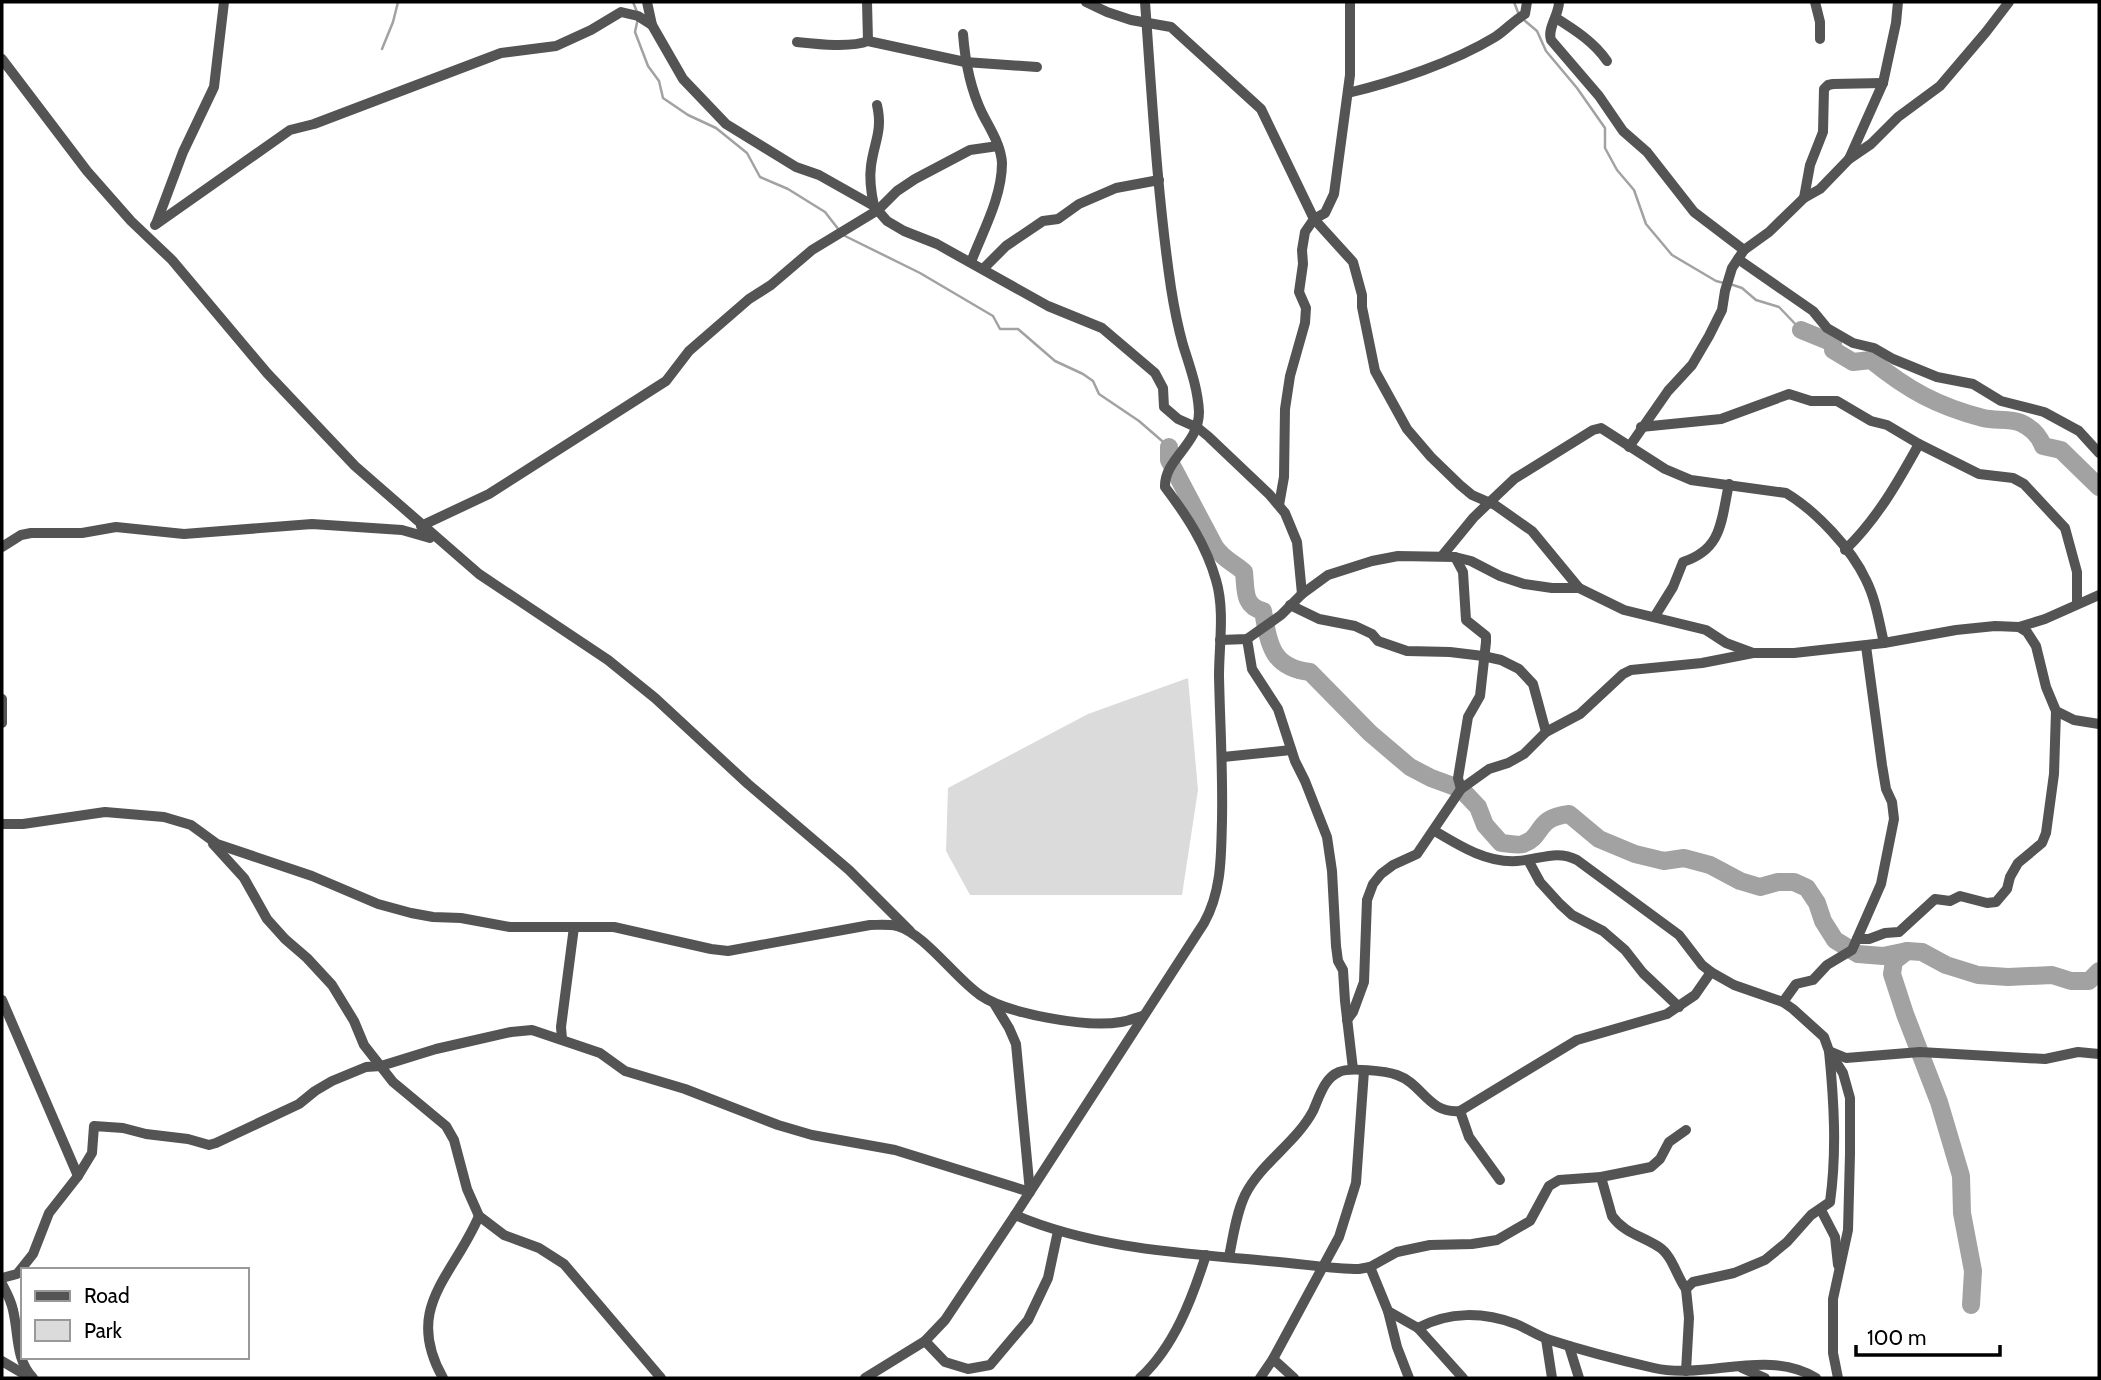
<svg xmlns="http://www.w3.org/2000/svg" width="2101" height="1380" font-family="Cabin,sans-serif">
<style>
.green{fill:#dbdbdb}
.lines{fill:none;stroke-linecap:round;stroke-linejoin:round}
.stream{stroke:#a2a2a2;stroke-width:2.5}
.river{stroke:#a2a2a2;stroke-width:18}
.minor{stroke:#545454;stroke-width:10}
</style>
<rect width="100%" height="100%" fill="#fff"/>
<polygon class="green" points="1188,678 1198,790 1182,895 970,895 946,851 948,788 1088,714"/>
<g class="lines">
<g class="stream">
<polyline points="633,2 637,12"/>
<polyline points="1514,2 1519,15"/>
<polyline points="638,18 635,32 648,66 659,81 663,98 688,115 716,128 747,153 760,177 788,189 825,212 839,230"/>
<polyline points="1524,20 1537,31 1546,51 1577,88 1605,128 1605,148 1617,170 1634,190 1646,224 1672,255 1716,281 1724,283"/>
<polyline points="382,49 393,22 398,2"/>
<polyline points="843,235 920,273 993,316 1000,329 1018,329 1055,361 1083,374 1093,381 1099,394 1139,421 1169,447"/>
<polyline points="1730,284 1742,288 1756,300 1779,307 1801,330"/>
</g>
<g class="river">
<path d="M 1801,330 L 1833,343 L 1833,350 L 1853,362 L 1871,360 C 1908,390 1937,406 1983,418 C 1995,421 2010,418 2021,423 C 2032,428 2039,435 2043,446 L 2061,450 L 2099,487"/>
<path d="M 1169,447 L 1169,460 L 1215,547 C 1225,561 1232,561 1244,572 C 1246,590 1243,606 1263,611 C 1269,645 1272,668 1310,672 L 1370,733 L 1410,767 L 1431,778 L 1461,789 L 1478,807 L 1485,825 L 1501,843 C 1508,843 1517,846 1523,844 C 1545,836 1534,818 1569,814 L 1599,839 L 1635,854 L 1664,861 L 1684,858 L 1710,865 L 1740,881 L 1760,887 L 1778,882 L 1794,882 L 1807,888 L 1817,903 L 1823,921 L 1835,940 L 1858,954 L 1883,956 L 1907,951 L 1922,952 L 1946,965 L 1978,975 L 2008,977 L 2052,975 L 2071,981 L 2089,981 L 2099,971"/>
<polyline points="1907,951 1894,961 1892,974 1905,1014 1939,1102 1961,1176 1962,1213 1973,1271 1971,1305"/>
</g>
<g class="minor">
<polyline points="647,2 652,25 683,79 726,124 796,167 819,175 874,206 887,221 904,231 937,244 1048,306 1102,328 1155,373 1163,388 1164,407 1178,419 1198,428 1209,437 1269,494 1285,513 1297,542 1302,594"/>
<polyline points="867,2 868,41"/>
<polyline points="1086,2 1107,12 1131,20 1171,27 1261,109 1314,219 1353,262 1362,295 1362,307 1375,371 1407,429 1431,457 1460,485 1472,495 1495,505 1532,531 1579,588"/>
<path d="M 1559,2 C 1559,15 1547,28 1551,40 L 1599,96 L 1623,131 L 1647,152 L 1694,212 L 1744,250"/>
<polyline points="1815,2 1820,22 1820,39"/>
<path d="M 1556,18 C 1575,30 1594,42 1607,61"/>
<path d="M 963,34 C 965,60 970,88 982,113 C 990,129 1001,145 1002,163 C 1002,197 983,231 971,262"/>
<path d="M 797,42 C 816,44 851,48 868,41 L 965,62 L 1037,67"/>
<polyline points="2,59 87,171 131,221 172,260 267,373 355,466 479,574 608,660 655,698 748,784 849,870 910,931"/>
<path d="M 1348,93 C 1394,82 1454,62 1495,37 C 1506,30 1513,21 1525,14 L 1527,2"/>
<polyline points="1849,159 1883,83 1896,23 1898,2"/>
<polyline points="1804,198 1810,165 1823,132 1824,89 1828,85 1833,84 1883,83"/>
<path d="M 874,206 C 871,192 869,180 871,166 C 874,142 883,131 877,105"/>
<polyline points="156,224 183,152 214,87 224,2"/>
<polyline points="155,225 290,130 314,124 501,53 556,46 591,30 621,12 638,16 652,25"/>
<polyline points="1738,259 1813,311 1827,328 1853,343 1874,348 1893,359 1937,377 1973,384 2001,401 2044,412 2079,431 2099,453"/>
<polyline points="983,269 1006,246 1043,221 1058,219 1079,204 1116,188 1159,180"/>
<polyline points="1641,427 1721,419 1789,394 1811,401 1837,401 1871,421 1887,425 1919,444"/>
<polyline points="1629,447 1668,391 1692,365 1709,336 1722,310 1725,291 1732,268 1744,250 1769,232 1804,198 1820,189 1849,159 1871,144 1898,117 1940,86 1986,32 2009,2"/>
<polyline points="1279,505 1284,477 1285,409 1290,376 1305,323 1306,308 1299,292 1303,264 1302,250 1305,232 1314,219 1325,213 1334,194 1350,75 1350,2"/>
<polyline points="421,526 489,494 666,381 689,351 749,299 771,285 812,250 878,210 897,191 915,179 970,150 998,146"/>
<polyline points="2,547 21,535 31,533 82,533 116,527 184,534 312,524 402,530 430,538"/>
<path d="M 1845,550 C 1877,519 1898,482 1919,444 L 1979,474 L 2013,478 L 2024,484 L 2065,528 L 2077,572 L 2077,604"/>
<path d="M 1442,556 L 1474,517 L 1514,479 L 1593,430 L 1601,428 L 1665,469 L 1691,480 L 1786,493 C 1816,511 1851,548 1866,580 C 1876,600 1879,622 1884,643"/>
<polyline points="1455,557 1463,572 1466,620 1486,636 1486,642 1480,696 1468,717 1458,778 1461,789"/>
<polyline points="1290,605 1319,619 1355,626 1372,634 1378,641 1407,651 1450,652 1483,656 1501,660 1519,669 1533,684 1546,732"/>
<path d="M 1655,616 L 1673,587 L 1683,562 C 1723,549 1721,520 1729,484"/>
<polyline points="2019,627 2027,632 2036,646 2046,687 2056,711 2074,720 2099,724"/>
<polyline points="1247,639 1252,669 1278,709 1295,761 1305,781 1327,837 1332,871 1336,946 1338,961 1343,970 1345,1001 1353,1069"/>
<polyline points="1220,640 1247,639 1281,615 1302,594 1328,575 1372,561 1398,556 1455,557 1471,561 1500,576 1524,584 1552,588 1579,588 1624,610 1706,630 1726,643 1753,653 1794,653 1884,643 1956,630 1995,626 2019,627 2045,619 2099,595"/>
<polyline points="2,699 2,723"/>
<polyline points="1223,757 1291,750"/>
<path d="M 2,824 L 23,824 L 105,812 L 164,817 L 191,825 L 217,844 L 312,876 L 378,904 L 411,913 L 433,917 L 461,918 L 510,927 L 614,927 L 711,949 L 728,951 L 870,925 C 879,925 888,924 897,926 C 925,934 955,978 980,995 C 1007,1014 1088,1028 1121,1022 C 1128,1021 1135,1018 1142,1016"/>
<path d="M 1435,831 C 1460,846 1487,863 1517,861 C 1539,860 1556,849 1577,860 L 1679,935 L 1702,965 L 1711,972 L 1734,985 L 1783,1002 L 1793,1009 L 1824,1037 L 1829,1051 L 1843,1073 L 1850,1098 L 1850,1154 L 1848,1230 L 1833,1299 L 1833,1353 L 1838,1378"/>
<polyline points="213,844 244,878 267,919 285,939 307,958 332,985 354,1021 364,1045 393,1082 446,1126 454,1140 467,1189 479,1216 504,1235 539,1248 564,1264 661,1378"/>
<polyline points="1528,860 1540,882 1560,904 1572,915 1603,931 1625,950 1643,973 1679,1007"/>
<polyline points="1857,939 1869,939 1885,933 1899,932 1935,899 1950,901 1960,896 1987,903 1996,902 2007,889 2010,877 2018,863 2042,843 2046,833 2054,774 2056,711"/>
<polyline points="2,1000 78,1176"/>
<polyline points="1783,1002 1796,984 1813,980 1827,965 1852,950 1881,884 1894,819 1892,802 1886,789 1882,765 1866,646"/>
<polyline points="1347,1020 1353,1012 1364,982 1367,900 1373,884 1381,874 1393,865 1417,854 1461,789 1489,769 1508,763 1524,754 1546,732 1580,714 1623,674 1631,670 1702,663 1753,653"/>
<polyline points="562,1039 561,1027 574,927"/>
<polyline points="1460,1111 1577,1040 1667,1014 1695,995 1711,972"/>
<polyline points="1821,1210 1835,1237 1838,1265"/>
<path d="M 1015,1215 C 1095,1249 1183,1253 1268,1261 C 1297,1263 1331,1269 1359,1269 L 1370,1267 L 1397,1252 L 1430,1245 L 1472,1244 L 1497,1240 L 1530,1221 L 1549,1186 L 1559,1180 L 1601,1177"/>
<path d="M 1229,1257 C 1233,1237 1236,1214 1245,1195 C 1261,1163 1296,1143 1313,1111 C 1319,1098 1324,1078 1339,1072 C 1349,1067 1386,1071 1397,1075 C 1423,1084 1428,1114 1460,1111 L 1469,1137 L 1500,1180"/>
<polyline points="1370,1267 1388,1311 1418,1328 1463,1378"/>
<polyline points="2,1278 17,1274 33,1254 49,1213 78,1176 92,1153 94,1126 123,1128 146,1134 188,1139 209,1145 216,1143 299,1104 315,1091 332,1081 366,1067 381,1066 436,1049 511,1032 532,1030 600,1053 625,1071 685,1089 778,1125 812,1135 895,1150 1030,1192 1016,1044 1009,1028 995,1005"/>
<path d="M 2,1284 C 7,1293 11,1301 13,1310 C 19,1334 15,1359 33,1378"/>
<path d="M 1686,1289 C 1677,1277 1672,1255 1659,1247 C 1642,1236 1624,1233 1612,1216 L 1601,1177 L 1651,1167 L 1660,1159 L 1669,1142 L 1686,1130"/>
<polyline points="1388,1311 1397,1347 1409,1378"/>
<path d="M 1418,1328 C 1449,1311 1484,1312 1516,1324 C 1528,1329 1538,1336 1550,1340 C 1584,1351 1619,1360 1654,1368 C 1707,1380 1767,1348 1816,1378"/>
<polyline points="1546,1339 1552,1378"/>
<polyline points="925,1341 945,1362 968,1369 990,1365 1028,1320 1048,1278 1058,1231"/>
<polyline points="1569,1346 1579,1378"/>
<polyline points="1273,1359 1294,1378"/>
<polyline points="2,1361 29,1377"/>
<polyline points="1742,1368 1765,1378"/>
<path d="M 1686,1371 L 1689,1318 L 1686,1289 L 1693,1282 L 1734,1273 L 1765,1260 L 1787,1242 L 1811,1215 L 1830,1202 C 1837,1152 1834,1101 1829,1051 L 1846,1058 L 1920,1052 L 2045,1059 L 2078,1052 L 2099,1054"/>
<path d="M 443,1378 C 403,1307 453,1277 479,1216"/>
<path d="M 865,1378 L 925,1341 L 945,1320 L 1015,1215 L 1204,923 C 1222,891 1221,856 1222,820 C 1223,771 1220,724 1219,676 C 1219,645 1225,610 1216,580 C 1206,545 1187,516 1165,487 C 1164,459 1199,445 1199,412 C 1198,389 1190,367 1183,345 C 1178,327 1174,307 1171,288 C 1157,193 1152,97 1145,2"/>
<path d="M 1140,1378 C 1174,1347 1192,1299 1206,1255"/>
<polyline points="1260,1378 1273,1359 1339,1237 1356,1183 1364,1071"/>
</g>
</g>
<rect width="2101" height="1380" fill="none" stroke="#000000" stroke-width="7"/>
<rect x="21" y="1268" width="228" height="91" fill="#ffffff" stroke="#999999" stroke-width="2"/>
<rect x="35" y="1291" width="35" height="10" fill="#545454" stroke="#999999" stroke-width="2"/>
<text x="84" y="1303" font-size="21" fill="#000000">Road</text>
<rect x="35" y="1320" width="35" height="21" fill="#dbdbdb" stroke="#999999" stroke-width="2"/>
<text x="84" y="1338" font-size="21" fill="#000000">Park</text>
<path d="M1856 1345v10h144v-10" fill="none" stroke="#000000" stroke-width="3.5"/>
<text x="1867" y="1345" font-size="21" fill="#000000" stroke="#ffffff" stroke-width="5" paint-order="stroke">100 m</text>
</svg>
